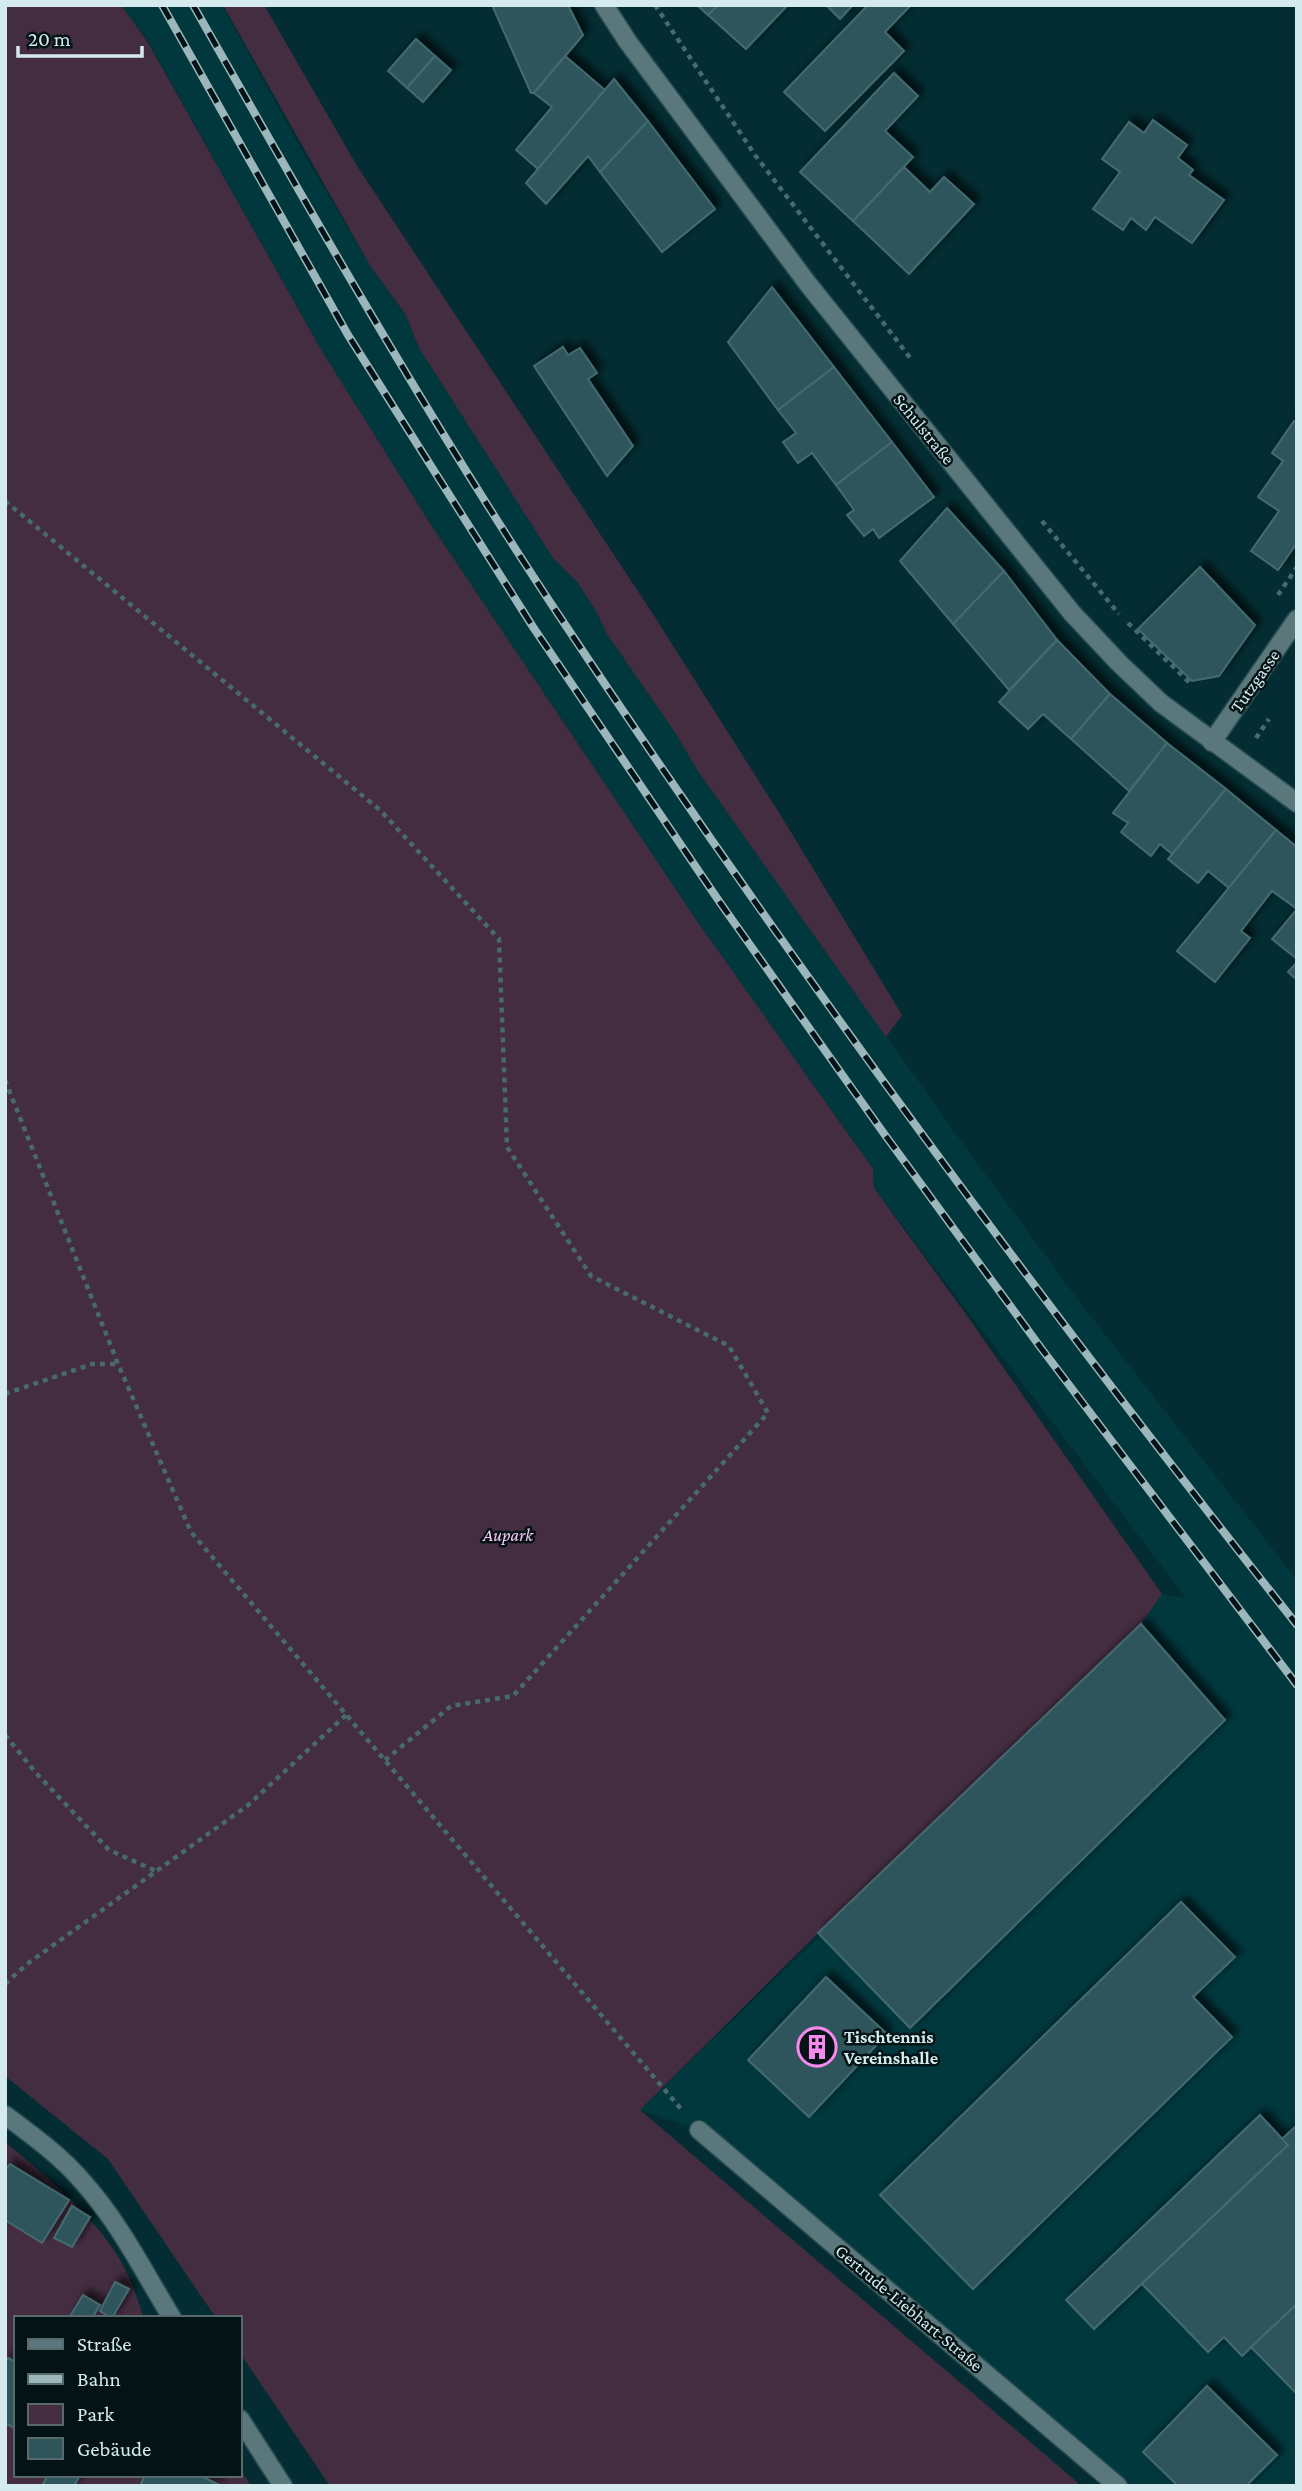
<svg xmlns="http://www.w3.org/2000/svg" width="1302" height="2491" font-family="'Crimson Pro',serif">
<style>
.built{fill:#00383e}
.green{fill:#442d41}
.building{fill:#2f555b;stroke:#446a70;stroke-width:2;filter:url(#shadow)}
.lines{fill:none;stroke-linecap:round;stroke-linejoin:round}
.minor-casing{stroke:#254b50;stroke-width:21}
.path{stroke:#476a6f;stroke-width:4.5;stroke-dasharray:5 5;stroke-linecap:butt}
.minor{stroke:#5a777b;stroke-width:18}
.rail-casing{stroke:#9cb7bb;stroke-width:8}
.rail{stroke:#041315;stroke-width:5;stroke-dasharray:16;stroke-linecap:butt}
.labels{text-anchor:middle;stroke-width:5;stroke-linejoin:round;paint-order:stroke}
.street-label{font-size:18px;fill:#d5eaed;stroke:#041315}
.park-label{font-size:18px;font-style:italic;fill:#fcc7f5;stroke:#041315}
.poi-label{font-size:18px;font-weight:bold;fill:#d5eaed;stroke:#041315;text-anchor:start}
</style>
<defs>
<filter id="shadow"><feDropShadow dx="6" dy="-6" stdDeviation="3.5" flood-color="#0009"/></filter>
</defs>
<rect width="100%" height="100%" fill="#032d32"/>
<polygon class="built" points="121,5 222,5 296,140 371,267 406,315 419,348 553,558 578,583 597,613 607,634 674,731 698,771 956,1134 1082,1305 1297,1580 1297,2486 1118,2486 699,2130 640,2110 1141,1624 1162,1594 1186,1598 874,1188 873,1169 699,924 433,528 323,353 148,41"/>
<g class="green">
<polygon points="5,5 121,5 147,41 323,353 433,528 699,924 873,1169 874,1188 965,1313 1162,1594 1141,1624 818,1933 640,2110 1077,2482 1077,2486 330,2486 240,2353 240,2318 216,2318 108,2159 5,2076"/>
<polygon points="223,5 264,5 357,166 651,611 786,824 902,1015 886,1037 698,771 674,731 607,634 597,613 578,583 553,558 419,348 406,315 371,267"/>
<path d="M 5,2142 C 44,2174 101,2222 124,2267 C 132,2283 138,2301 144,2318 L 16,2318 L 16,2475 L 240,2475 L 240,2469 L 251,2486 L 5,2486 Z"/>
</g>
<g class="building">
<polygon points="492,5 568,5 583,35 534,93 531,93"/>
<polygon points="697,5 718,5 708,15"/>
<polygon points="718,5 788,5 746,49 708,15"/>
<polygon points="826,5 853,5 840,19"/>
<polygon points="868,5 911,5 885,32 904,51 825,131 784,92"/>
<polygon points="416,39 435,56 407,88 388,71"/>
<polygon points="435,56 451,70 423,102 407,88"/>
<polygon points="565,56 605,90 538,169 516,150 552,107 534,93"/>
<polygon points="894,73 918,96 885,131 913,157 853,221 800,172"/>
<polygon points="614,79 648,121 600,172 588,156 546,204 526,183"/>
<polygon points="1153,120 1187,145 1178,158 1193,170 1189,175 1224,200 1192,243 1155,217 1146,230 1131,218 1123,230 1093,209 1120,172 1102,159 1129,122 1144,133"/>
<polygon points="648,121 715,209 662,252 600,172"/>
<polygon points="904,167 930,192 944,177 974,204 909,274 853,221"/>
<polygon points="772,287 834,367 778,410 728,342"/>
<polygon points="563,347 568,355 580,348 597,373 588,379 633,446 607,476 534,366"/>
<polygon points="834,367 892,442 836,485 812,453 798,463 783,442 796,433 778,410"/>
<polygon points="1294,421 1297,423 1297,543 1278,570 1251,551 1279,511 1258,497 1283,461 1272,453"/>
<polygon points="892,442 934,497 879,538 873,529 864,536 847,515 854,510 836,485"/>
<polygon points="947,508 1004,571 953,624 900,561"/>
<polygon points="1200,567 1255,625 1219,676 1192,681 1138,629"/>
<polygon points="1004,571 1057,640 1009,690 953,624"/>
<polygon points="1057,640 1110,694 1071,739 1043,714 1028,729 999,702"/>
<polygon points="1110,694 1167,743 1129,791 1071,739"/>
<polygon points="1167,743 1226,789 1172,854 1160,844 1151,856 1121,832 1128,823 1113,813"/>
<polygon points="1226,789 1276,830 1229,888 1208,871 1198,883 1168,859"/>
<polygon points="1276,830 1297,847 1297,909 1272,891 1241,931 1250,938 1215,982 1177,951"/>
<polygon points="1297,909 1297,959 1272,939"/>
<polygon points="1297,962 1297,980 1288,972"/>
<polygon points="1141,1624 1225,1720 910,2028 818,1933"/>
<polygon points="1181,1902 1235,1957 1193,1997 1232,2037 973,2289 880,2195"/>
<polygon points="826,1977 887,2034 809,2117 748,2060"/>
<polygon points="1260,2115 1288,2145 1094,2329 1066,2300"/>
<polygon points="1297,2125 1297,2304 1242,2356 1224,2337 1208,2352 1142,2284 1288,2145 1282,2139"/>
<polygon points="10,2164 69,2200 42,2243 5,2220 5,2171"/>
<polygon points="72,2206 90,2217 72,2247 54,2238"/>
<polygon points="115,2282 129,2289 112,2318 100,2311"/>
<polygon points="83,2295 100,2305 92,2318 69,2318"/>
<polygon points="1297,2304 1297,2394 1251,2347"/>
<polygon points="8,2358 16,2362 16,2429 5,2423 5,2363"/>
<polygon points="1207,2386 1277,2455 1246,2486 1178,2486 1143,2452"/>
<polygon points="48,2475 80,2475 74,2486 47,2486 43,2484"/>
<polygon points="145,2475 199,2475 221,2486 140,2486"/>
</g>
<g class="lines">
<g class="minor-casing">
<g id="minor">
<polyline points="604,5 628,42 808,284 1072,613 1119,663 1161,703 1297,803"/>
<polyline points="1212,742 1297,619"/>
<path d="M 5,2115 C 32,2135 61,2156 83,2182 C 119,2222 144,2272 172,2318"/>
<polyline points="699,2130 1118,2486"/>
<polyline points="240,2419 283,2486"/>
</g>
</g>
<g class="path">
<polyline points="655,5 755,155 911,359"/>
<polyline points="5,501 381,811 499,939 507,1147 591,1276 729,1346 768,1413 513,1696 451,1706 385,1760"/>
<polyline points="1042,521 1119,614"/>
<polyline points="1278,595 1297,567"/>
<polyline points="1128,623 1192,685"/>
<polyline points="1256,738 1269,719"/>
<polyline points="5,1080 118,1364 191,1532 681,2109"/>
<polyline points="5,1394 92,1364 118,1364"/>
<polyline points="5,1735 36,1773 109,1850 156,1871"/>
<polyline points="5,1984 27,1964 247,1806 346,1715"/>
</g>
<use href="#minor" class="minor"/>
<g class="rail-casing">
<g id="rail">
<polyline points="162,5 348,335 533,627 721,904 885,1135 1041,1348 1297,1685"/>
<path d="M 193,5 C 310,211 427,417 558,614 C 789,962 1038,1298 1297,1625"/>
</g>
</g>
<use href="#rail" class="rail"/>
</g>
<defs>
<g id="building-ring" transform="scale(2.0125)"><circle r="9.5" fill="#041315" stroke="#f788ec" stroke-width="1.5"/><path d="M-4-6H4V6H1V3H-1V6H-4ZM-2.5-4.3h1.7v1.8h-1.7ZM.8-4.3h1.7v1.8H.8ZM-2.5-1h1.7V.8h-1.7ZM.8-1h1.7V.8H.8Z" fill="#f788ec"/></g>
</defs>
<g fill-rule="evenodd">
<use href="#building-ring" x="817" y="2047"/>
</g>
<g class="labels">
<g class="street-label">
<text transform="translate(924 429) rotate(51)" y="6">Schulstraße</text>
<text transform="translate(1255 681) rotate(-55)" y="6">Tutzgasse</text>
<text transform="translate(909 2308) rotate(40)" y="6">Gertrude-Liebhart-Straße</text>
</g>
<g class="park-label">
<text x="508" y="1541">Aupark</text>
</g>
<g class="poi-label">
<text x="844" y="2043">Tischtennis<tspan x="844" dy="21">Vereinshalle</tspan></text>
</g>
</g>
<rect width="1302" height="2491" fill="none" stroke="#d5eaed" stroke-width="14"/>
<rect x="14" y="2316" width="228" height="161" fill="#041315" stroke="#58696b" stroke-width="2"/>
<rect x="28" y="2339" width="35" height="10" fill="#5a777b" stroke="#58696b" stroke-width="2"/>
<text x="77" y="2351" font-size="21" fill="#d5eaed">Straße</text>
<rect x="28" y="2374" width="35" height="10" fill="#9cb7bb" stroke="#58696b" stroke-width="2"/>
<text x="77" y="2386" font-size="21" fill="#d5eaed">Bahn</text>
<rect x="28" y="2404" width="35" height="21" fill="#442d41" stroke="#58696b" stroke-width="2"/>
<text x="77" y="2421" font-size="21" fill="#d5eaed">Park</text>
<rect x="28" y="2438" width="35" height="21" fill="#2f555b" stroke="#58696b" stroke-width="2"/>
<text x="77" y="2456" font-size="21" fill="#d5eaed">Gebäude</text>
<path d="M18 46v10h124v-10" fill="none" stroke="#d5eaed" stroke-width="3.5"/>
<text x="28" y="46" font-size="21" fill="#d5eaed" stroke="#041315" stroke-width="5" paint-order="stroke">20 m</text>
</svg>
